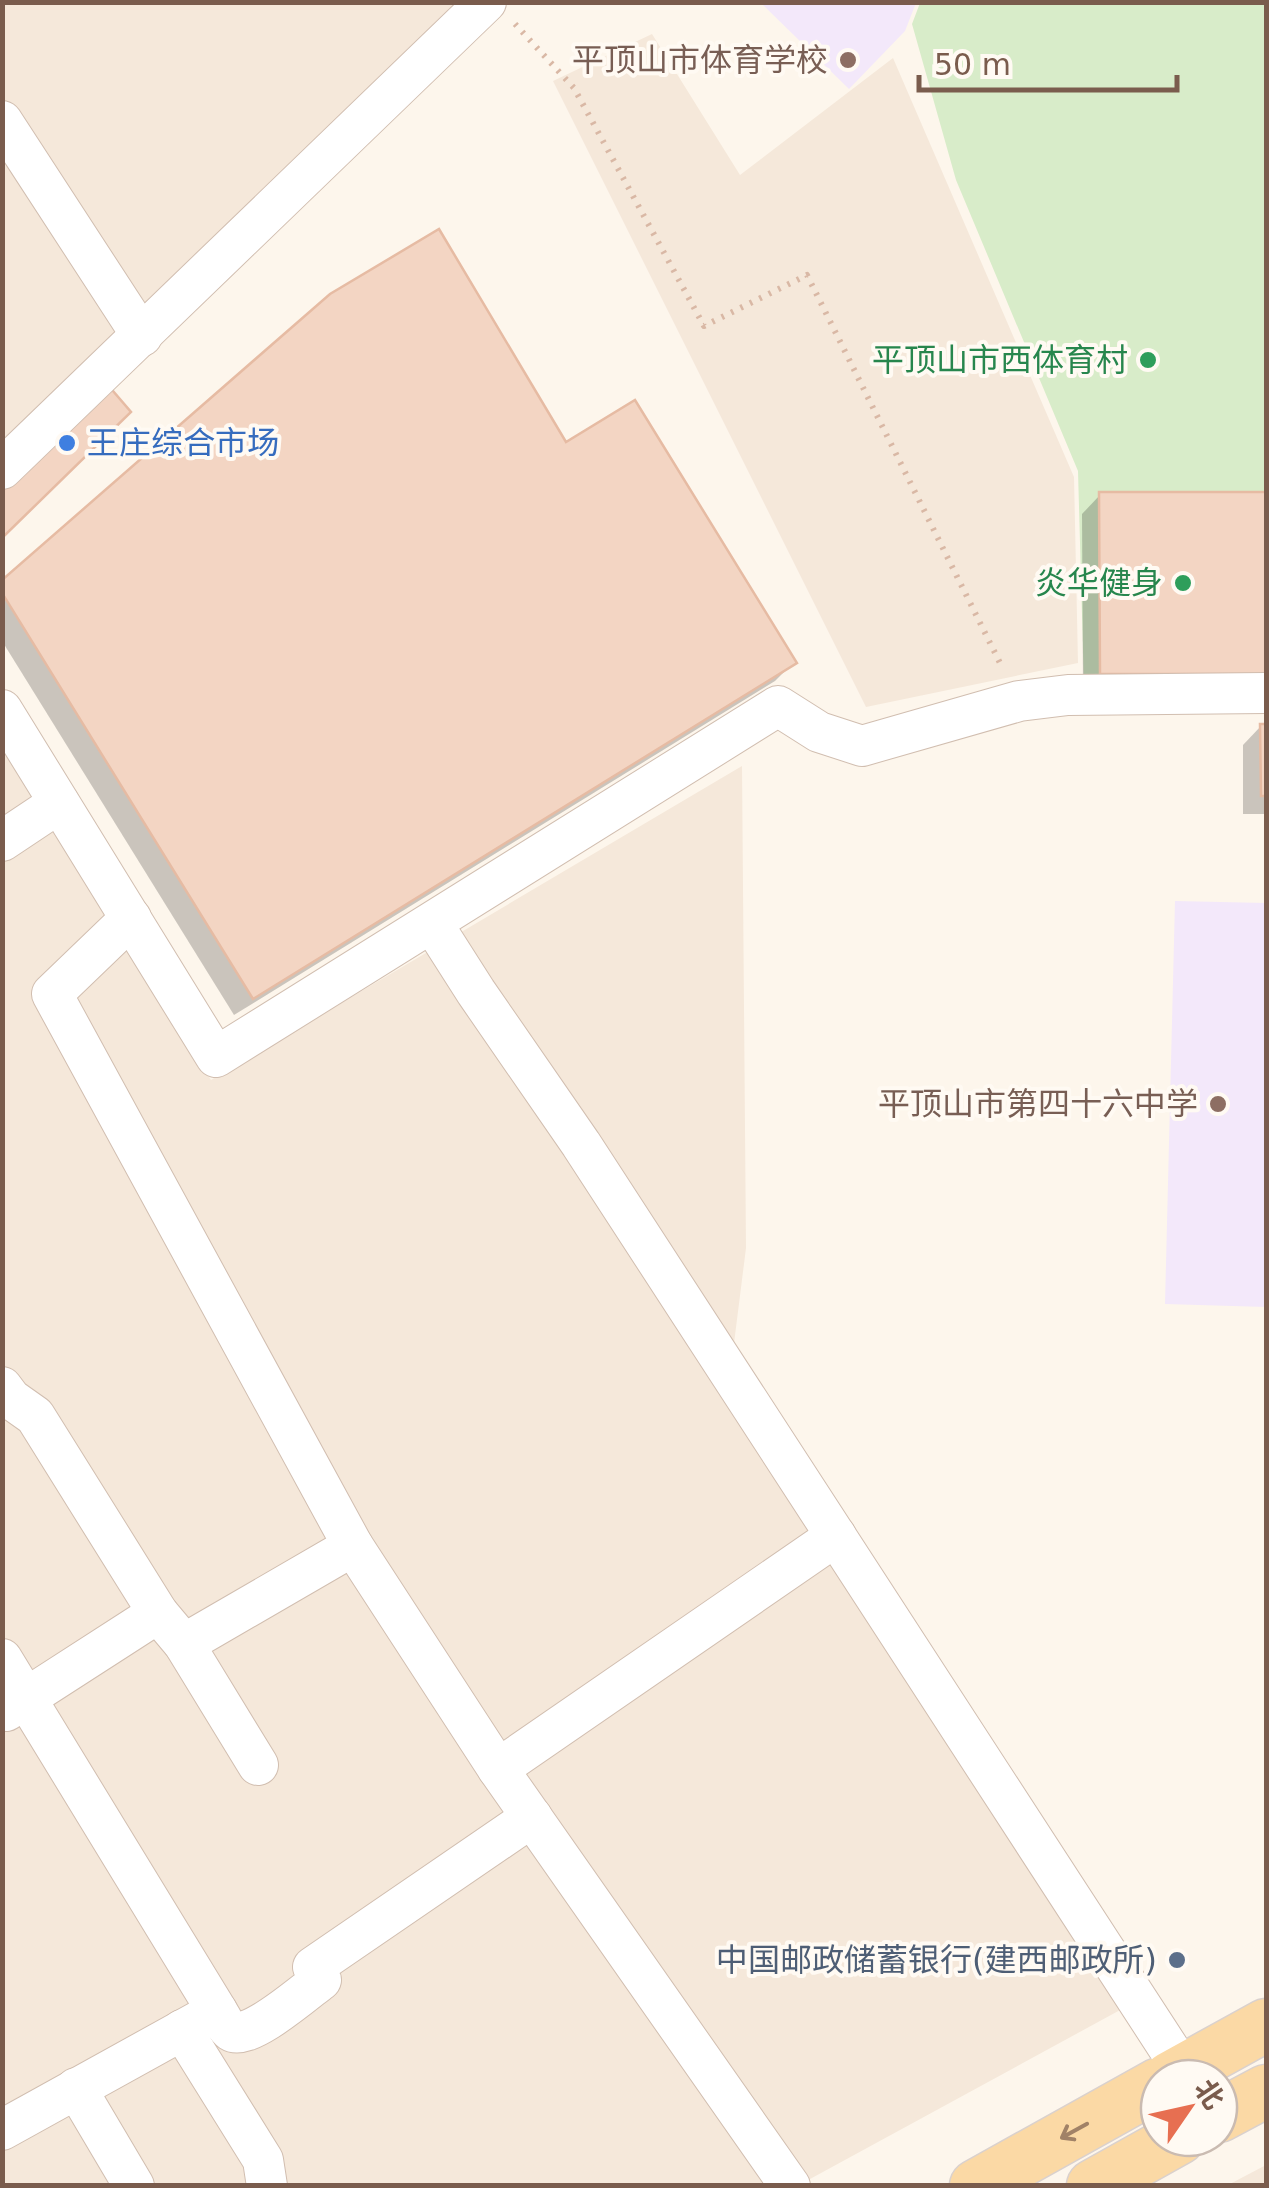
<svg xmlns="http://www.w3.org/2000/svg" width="1269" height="2188" font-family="'DejaVu Sans','Noto Sans SC',sans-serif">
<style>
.residential{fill:#f5e8da}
.education{fill:#f3e8fa}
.green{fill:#d8ecc9}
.shadow{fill:#0003}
.building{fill:#f3d5c3;stroke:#e6bba3;stroke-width:2.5}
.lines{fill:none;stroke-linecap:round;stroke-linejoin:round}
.minor-casing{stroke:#d1beb0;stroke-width:42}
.major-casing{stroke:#dad1cd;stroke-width:55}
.path{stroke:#d9b8a5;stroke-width:6;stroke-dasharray:2.5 8;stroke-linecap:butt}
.minor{stroke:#fff;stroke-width:40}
.major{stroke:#fbd9a5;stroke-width:52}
.oneway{stroke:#a18267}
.education-dot{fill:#8d6e63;stroke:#fffaf3;stroke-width:4}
.leisure-dot{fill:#2e9e5b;stroke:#fffaf3;stroke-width:4}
.shop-dot{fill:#3f7fe0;stroke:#fffaf3;stroke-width:4}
.service-dot{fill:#5c6f8a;stroke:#fffaf3;stroke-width:4}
.labels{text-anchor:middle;stroke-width:8;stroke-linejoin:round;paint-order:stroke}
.education-label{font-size:32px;fill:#785e54;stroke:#fffaf3;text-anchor:end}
.leisure-label{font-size:32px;fill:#27864d;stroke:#fffaf3;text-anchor:end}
.shop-label{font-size:32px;fill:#366cbe;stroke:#fffaf3;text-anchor:start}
.service-label{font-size:32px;fill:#4e5e75;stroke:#fffaf3;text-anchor:end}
</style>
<rect width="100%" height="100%" fill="#fdf6ec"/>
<g class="residential">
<polygon points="3,3 460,3 3,446"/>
<polygon points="652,34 740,175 893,58 1074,477 1078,663 866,707 553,81"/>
<polygon points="2,738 211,1080 742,766 746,1248 729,1383 1133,2003 799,2185 3,2185"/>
<polygon points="1266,2165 1266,2185 1228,2185"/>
</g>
<g class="education">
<polygon points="761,3 916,3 905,31 849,89"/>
<polygon points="1175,901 1266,903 1266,1307 1165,1304"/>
</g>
<polygon class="green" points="920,3 1266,3 1266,684 1084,687 1078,471 956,180 912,24"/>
<g class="shadow">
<polygon points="565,445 794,662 775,681 234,1015 2,641 2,583"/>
<polygon points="1100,495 1266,495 1266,692 1083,692 1082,514"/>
<polygon points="1261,726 1266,726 1266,814 1243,814 1243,745"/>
</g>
<g class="building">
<polygon points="439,229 566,442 635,400 797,663 253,999 2,593 2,580 330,294"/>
<polygon points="101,377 131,412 2,538 2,474"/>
<polygon points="1099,492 1266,492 1266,674 1100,674"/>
<polygon points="1260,724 1266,724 1266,796 1261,796"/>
</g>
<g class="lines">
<g class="minor-casing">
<g id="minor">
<polyline points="2,121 142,336"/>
<polyline points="2,469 486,2"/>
<polyline points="2,710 216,1057 778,706 819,732 862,746 1019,701 1068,695 1266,693"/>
<polyline points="2,841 59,803"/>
<polyline points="131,918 52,994 353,1546 498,1769 790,2186"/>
<polyline points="432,923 476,992 581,1144 1188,2078"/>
<polyline points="2,1387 11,1399 35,1416 158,1613 184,1644 258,1765"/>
<polyline points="184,1644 353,1546"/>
<path d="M 2,1659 L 217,2011 C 221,2017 225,2027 231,2031 C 248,2042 306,1991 321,1980 L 313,1967 L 532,1817"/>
<polyline points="6,1711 158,1613"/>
<polyline points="498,1769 836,1536"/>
<polyline points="182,2030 263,2160 267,2186"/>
<polyline points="76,2088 134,2186"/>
<polyline points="2,2130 217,2011"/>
</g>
</g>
<g class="major-casing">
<g id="major">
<polyline points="1170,2078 1266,2025"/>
<polyline points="1219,2116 1266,2091"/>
<polyline points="976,2186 1159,2084"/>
<polyline points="1093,2186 1179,2138"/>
</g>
</g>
<polyline class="path" points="515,24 574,88 704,326 807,275 1003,669"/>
<use href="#minor" class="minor"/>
<use href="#major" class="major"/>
</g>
<defs><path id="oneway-shaft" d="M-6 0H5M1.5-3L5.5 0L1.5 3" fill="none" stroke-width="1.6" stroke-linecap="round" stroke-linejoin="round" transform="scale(2.5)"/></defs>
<use class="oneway" href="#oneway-shaft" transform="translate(1074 2131) rotate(151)"/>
<g class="education-dot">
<circle cx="848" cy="60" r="10"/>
<circle cx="1218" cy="1104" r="10"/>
</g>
<g class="leisure-dot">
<circle cx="1148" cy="360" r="10"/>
<circle cx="1183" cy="583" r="10"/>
</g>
<circle class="shop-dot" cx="67" cy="443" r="10"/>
<circle class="service-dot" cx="1177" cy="1960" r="10"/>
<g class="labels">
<g class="education-label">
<text x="828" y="71">平顶山市体育学校</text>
<text x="1198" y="1115">平顶山市第四十六中学</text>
</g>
<g class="leisure-label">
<text x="1128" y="371">平顶山市西体育村</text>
<text x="1163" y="594">炎华健身</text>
</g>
<g class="shop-label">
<text x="87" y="454">王庄综合市场</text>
</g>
<g class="service-label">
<text x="1157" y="1971">中国邮政储蓄银行(建西邮政所)</text>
</g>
</g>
<rect width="1269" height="2188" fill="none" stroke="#7a5c4d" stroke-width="10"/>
<g transform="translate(1189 2108) rotate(56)"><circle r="48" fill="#fffaf3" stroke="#cabbb1" stroke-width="2.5"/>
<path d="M0-8L18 38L0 25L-18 38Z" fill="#e76f51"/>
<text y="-15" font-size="28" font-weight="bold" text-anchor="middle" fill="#7a5c4d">北</text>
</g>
<path d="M919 75v15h258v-15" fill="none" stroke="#7a5c4d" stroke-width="5"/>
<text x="934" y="75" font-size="30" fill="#7a5c4d" stroke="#fffaf3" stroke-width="8" paint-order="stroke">50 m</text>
</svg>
